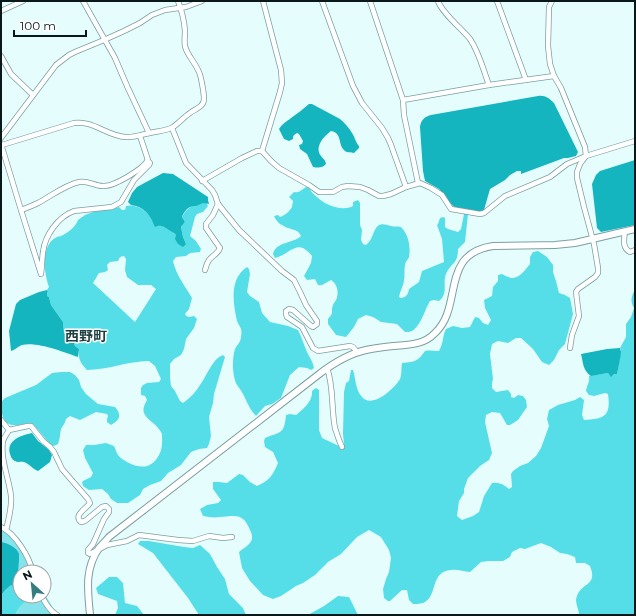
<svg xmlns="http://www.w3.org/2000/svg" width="636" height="616" font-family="Montserrat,'Noto Sans JP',sans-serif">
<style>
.green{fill:#85e4eb}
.forest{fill:#55dee7;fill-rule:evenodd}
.water{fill:#14b5be}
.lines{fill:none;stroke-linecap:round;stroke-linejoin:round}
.street-casing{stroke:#7c9fa2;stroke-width:6}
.secondary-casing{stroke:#7c9fa2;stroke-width:8}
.street{stroke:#fff;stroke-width:4.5}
.secondary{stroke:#fff;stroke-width:6}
.labels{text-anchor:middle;stroke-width:3;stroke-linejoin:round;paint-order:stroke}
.quarter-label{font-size:14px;font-weight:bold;fill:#1e3f42;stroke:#fff}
</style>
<rect width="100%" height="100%" fill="#e6fdfe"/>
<path class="green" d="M 11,530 C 22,542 32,556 36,572 L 20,572 L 20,596 L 44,596 L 44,593 L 55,611 L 63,615 L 1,615 L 1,531 Z"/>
<g class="forest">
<path d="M 306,187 L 308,187 C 311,191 313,194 317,197 C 325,205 342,212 353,206 L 353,202 L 358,200 L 360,203 L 360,225 L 362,230 L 361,240 L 363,244 L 366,245 C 373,239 372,234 376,228 C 380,222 386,225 391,226 C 394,227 397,226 401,227 C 408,234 411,246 409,257 C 408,260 405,262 405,265 C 404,271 405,276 404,281 C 403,287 400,291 399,297 L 401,298 C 407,297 408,294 409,289 L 419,282 L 422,271 L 444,262 L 442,239 L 437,225 L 438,224 L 440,218 L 443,217 L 445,218 L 445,227 L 448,229 L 458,232 L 461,229 L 464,214 L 468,214 L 465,242 L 458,249 C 458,265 451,262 446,274 C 442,284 449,292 439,301 L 434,300 L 430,301 C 425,309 421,326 412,331 C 410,332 407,332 405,332 L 397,324 L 381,322 L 373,317 L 366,315 L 358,319 L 354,327 L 346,337 L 336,335 L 328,324 L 328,319 C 335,311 330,313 333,305 C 334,302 337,300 337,297 C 339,290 336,283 331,280 L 322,285 L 318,285 L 315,279 L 307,280 L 304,276 L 311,263 L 312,256 C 297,237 291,254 275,258 L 273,254 C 276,241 293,244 301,236 C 298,228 288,230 282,225 C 279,224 277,221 275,218 L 274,216 L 278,215 L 280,217 C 284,216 290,211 292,207 C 292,207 293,201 293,201 L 289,197 L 294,192 C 300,193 301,190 306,187 Z"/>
<path d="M 205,202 L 207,204 L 208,206 L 203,212 L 197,214 L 195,217 L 190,236 L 196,241 L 201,249 L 200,252 L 190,253 L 186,256 L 176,257 L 173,261 C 176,275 185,286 192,298 L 189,309 L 185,314 C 187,318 190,317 194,316 L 197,319 L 194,328 L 186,339 L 184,349 L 181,355 L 174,359 L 170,364 L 170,377 L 171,386 L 175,391 L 180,401 L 183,403 C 190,398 196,392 200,385 C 207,376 212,359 223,355 L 225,357 L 214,394 L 213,403 L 209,417 L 211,436 L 209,444 L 207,448 L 199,449 L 191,452 L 181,465 L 168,473 L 161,481 L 150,485 L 143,489 L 140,495 L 128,503 L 117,503 L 111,499 L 108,494 L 102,489 L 89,490 L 83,486 L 82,482 L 83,481 L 91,477 L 93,473 L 85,458 L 83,450 L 86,445 L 94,445 L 106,443 L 114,446 C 115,448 116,452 118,455 C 120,458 124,460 127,462 C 140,469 152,469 159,455 C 163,448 162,441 162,434 C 160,430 157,426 153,423 C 144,415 140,412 147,400 L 145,396 L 141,395 L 141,388 L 143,385 L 147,383 L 159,382 L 161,379 L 155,366 L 149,361 C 128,361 108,370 87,370 C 80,363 78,358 79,349 L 75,346 L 73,340 L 68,338 L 64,333 L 63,322 L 51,305 L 49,297 L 47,296 L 47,293 L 48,291 L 47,290 L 49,287 C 44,273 40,245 57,237 C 59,236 60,237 63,235 C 69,232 76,226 78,220 L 85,215 L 98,210 L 108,210 L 119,207 L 122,210 L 125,210 L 126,206 C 134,204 143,208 149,215 C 151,217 151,220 154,223 C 157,226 160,225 163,226 C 167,228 170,231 174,233 L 176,235 L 186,244 L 183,237 L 181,227 L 185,222 L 182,217 C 187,207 194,204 205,202 ZM 124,256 L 126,259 L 125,270 L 127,277 L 138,285 L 151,285 L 156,289 L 135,322 L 93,283 L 99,273 L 105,272 L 108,270 L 107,265 L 110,262 L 118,261 L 120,257 Z"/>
<path d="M 538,251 L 547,257 L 553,265 L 553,272 L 556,281 L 559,293 L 565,295 L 570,298 L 573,314 L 565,344 L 559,350 L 554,360 L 549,365 L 542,362 L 533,349 L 521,338 L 516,338 L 508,343 L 498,341 L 492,344 L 490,354 L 493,379 L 492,383 L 492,388 L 496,392 L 508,390 L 511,394 L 511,397 L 514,398 L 518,395 L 523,396 L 526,400 L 527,407 L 518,420 L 510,425 L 507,425 L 500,413 L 492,412 L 486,415 L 485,422 L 492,453 L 489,460 L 480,466 L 468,478 L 464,489 L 464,493 L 459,501 L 457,516 L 462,520 L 473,516 L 479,512 L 484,496 L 492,483 C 499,482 503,484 509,489 L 512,487 L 511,474 L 513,471 L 520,466 L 528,463 L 536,456 L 541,448 L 549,426 L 547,419 L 549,410 L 558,405 L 575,400 L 580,397 L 584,400 L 582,415 L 584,420 C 605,419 611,416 608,394 L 605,393 L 594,396 L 589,395 L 586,391 C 587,385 590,382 589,376 L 608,373 L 611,376 L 614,374 L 617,374 C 619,367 619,357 621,350 L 620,348 L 626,337 L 626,324 L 631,317 L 634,308 C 630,301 631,297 635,290 L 635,615 L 579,615 C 579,609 574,602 577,596 C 582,582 598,586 590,566 L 585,563 L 576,563 L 575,557 L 567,554 L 560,553 L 551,547 L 541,543 L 525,549 L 520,548 L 512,552 L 510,557 L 503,561 L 489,561 L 481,562 L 470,572 C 464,572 457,569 451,570 C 430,572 438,594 425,602 C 422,604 416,604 413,604 L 409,600 L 407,590 L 402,590 L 390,601 L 388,601 L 384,598 L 383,589 L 386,579 L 389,572 L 391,558 L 389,550 L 381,537 L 369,530 L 357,537 L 341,554 L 328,562 L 315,575 L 303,583 L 296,586 L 281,596 L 273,599 L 263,595 L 250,581 L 242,568 L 239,552 C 248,545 256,542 250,530 C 243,512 235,516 219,517 C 214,518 209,517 203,516 L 200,509 L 207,505 L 218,503 L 221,500 L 213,489 L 213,482 L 219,482 L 227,483 L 239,474 L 243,475 L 250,482 L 257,486 C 269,481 273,475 278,463 L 273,452 L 265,447 L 264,441 L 265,438 C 282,431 284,434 286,415 L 290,414 L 296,415 C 303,409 313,401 312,391 L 316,388 L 319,390 L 319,430 L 322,438 L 339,446 L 344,444 L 343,434 L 344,392 L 346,383 L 349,381 L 351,370 L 353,370 C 356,379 355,389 362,397 C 372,409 394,389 400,379 C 402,375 401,368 402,363 C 415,362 418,361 425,351 C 430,350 434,351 439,351 C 444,342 442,337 446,329 L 453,326 L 462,328 L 470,327 L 475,317 L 479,318 L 483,323 L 488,325 L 491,320 L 485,308 L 484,300 L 492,296 L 493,287 L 498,281 L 498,275 L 502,274 C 516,283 521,275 530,264 L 530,257 L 533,252 Z"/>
<path d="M 247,267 L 249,269 L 250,274 L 247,292 L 250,296 L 259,302 L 262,313 L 270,322 L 288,326 L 298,330 C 302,338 304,345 307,352 C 310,358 313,362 314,368 L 311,370 L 307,368 L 299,367 L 290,375 L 281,398 L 272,404 L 265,406 L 256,416 C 251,411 248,405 245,398 C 243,393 240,389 237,385 C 232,376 232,358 235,349 C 236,346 239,344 240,341 C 241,339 242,332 241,329 C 240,326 238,324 237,321 C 233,303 229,279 247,267 Z"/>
<path d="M 61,372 L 70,372 L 75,375 L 79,380 L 81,387 L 86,394 L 98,404 L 115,407 C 122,415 120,420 111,425 L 107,422 L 107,419 L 108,416 L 107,414 L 96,412 L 80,420 L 70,416 L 66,419 C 65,424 63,425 61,429 C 60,434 60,439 58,444 L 54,446 L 50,444 L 33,424 C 26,422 20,426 13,425 C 1,424 1,410 2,401 L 5,398 L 36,385 L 52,373 Z"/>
<polygon points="140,541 149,541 184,547 193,548 200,545 210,554 217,567 225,579 229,594 243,608 246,615 199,615 188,598 153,553 138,544"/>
<polygon points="109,577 117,577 123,583 125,603 137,606 144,615 115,615 118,608 117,601 98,594 96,588"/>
<path d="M 11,585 L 13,586 L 16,591 L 20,593 L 20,596 L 33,596 C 26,601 18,606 15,615 L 1,615 L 1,593 L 3,593 L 5,590 Z"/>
<polygon points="338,596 349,597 358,615 308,615 324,606"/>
</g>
<g class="water">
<path d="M 538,96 C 545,95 549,98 554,103 L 578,152 L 576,156 L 568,158 L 564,158 L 521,174 L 521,171 L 517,171 L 510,175 L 505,180 L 490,189 L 484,210 L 480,212 L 456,208 L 452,205 L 439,189 L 425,181 L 423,171 L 420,127 C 421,120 424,117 431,115 Z"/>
<path d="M 309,104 L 312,104 L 340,119 C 345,123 349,128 352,133 C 355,137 355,141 358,145 L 359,146 L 359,148 L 354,153 C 351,152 347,153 345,151 C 337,145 343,133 331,131 C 324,136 314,147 321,156 C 323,159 325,159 326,164 C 322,168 319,168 313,167 L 307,154 L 300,149 L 299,145 L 302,144 L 303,141 L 299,134 L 297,133 L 294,135 L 293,137 L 293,139 L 289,141 L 284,139 L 279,129 C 283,123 286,122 291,118 C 297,114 303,109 309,104 Z"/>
<polygon points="635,160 635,225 601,232 597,228 592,184 596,175 600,171"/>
<path d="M 163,173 L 173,174 L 208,197 L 208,200 L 209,204 L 203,203 L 196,206 C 189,205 184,211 182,217 L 185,222 L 181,227 L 183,237 L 186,244 L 183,247 L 178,244 L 175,239 L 176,235 L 174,233 C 167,230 163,223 155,227 C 150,215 145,207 131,205 L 128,202 L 132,193 L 137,187 Z"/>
<path d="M 47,290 L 48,291 L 47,293 L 47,296 L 49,297 L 51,305 L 63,322 L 64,333 L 68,338 L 73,340 L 75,346 L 79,349 L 78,357 C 64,352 36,341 22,345 C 17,347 15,350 11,351 L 9,331 L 16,304 L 20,300 L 39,292 Z"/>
<path d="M 620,348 C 620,349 621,351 621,352 C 621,354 618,371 617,374 L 614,374 L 611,377 L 608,373 L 591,376 C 583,371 583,362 581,354 L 607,349 Z"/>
<path d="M 32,433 L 38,441 L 49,450 L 52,455 L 50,462 L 38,471 C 32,469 30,464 24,462 C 21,461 18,463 15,461 C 12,460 11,457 10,454 C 6,440 22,435 32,433 Z"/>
<path d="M 1,542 C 7,543 17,547 19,554 C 19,556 19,558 19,561 C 18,570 18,578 13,586 L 11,585 L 5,590 L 3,593 L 1,593 Z"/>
</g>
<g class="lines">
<g class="street-casing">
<g id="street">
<polyline points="83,1 115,58 127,86 149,133"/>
<polyline points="322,1 353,86 362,103 382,128 388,138 391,145 406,187"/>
<polyline points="370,1 403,100 404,115 418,183"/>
<path d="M 438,1 C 442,13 461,28 470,39 C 479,52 483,69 489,85"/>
<polyline points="497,1 526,80"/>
<polyline points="552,1 549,7 548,46 550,64 554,76 561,88 585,147 586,156 580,164 577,172 577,178 584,207 594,244 598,268 598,273 595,277 578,289 576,292 579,316 572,335 570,348"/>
<polyline points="1,11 23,1"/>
<polyline points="1,56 11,74 33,95"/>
<polyline points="403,100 489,85 554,76"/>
<polyline points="172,128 186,163 212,190 215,195 218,204 239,230 282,271 294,280 300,292 306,305 317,321 317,324 313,327 311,326 293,310 289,309 286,311 286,314 287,317 302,327 313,348 318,351 350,346 353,347 357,352"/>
<polyline points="1,138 56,65 69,55 75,52 104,40 124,31 140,23 152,15 165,10 186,7 202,1"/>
<path d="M 1,144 L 21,210 L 41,274 C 42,267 42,259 43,252 C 45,235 58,217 74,211 L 112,207 L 121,202 L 134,180 L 149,165 L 150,163 L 149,162 L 147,161"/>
<path d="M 2,145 L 74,123 C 93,120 107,136 126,137 C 135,138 142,134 150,133 C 158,131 166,131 173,127 C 179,123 184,117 190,113 C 195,109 204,107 204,99 C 204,94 201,74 198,70 C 194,61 187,55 185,46 C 184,41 185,35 185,31 C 184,19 182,11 178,1"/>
<polyline points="262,151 280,92 282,83 281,70 263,1"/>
<polyline points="202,181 242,158 257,151 262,151 271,161 279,168 309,185 319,192 333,192 342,187 348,186 360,187 368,190 379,196 383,196 391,194 406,187 420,183 431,188 442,195 451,209 480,214 484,213 505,196 550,177 567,164 586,156 635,141"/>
<path d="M 21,210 C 26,208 32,206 38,203 C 51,196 65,185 79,182 C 88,180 96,187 104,186 C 115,186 143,169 148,160 L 140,136"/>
<path d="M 625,231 C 624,239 622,248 630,252 L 635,250"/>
<path d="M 205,270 C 206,266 207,263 209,260 C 213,255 218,254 220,248 L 206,228 L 206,224 L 213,215 L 218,204"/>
<path d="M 327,368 C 334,387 331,408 335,428 C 337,434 339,441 342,447"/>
<path d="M 1,420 L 9,430 C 7,434 4,437 3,441 C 0,458 9,479 11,496 C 12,508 9,518 6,530"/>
<path d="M 9,430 L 28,426 L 31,426 L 43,441 L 50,447 L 54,452 L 62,469 L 88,499 L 90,503 C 86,509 73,515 81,522 L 85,521 L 102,507 L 106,506 L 109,509 L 109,512 L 104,519 L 93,544 L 88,550 L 88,553 L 90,554 L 107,545 L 127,541 L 139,535 L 178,540 L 193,541 L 209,536 L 223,538 L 232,537"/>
<path d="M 1,527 C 16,534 29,557 33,572"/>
<path d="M 42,596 C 45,603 50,611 57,615"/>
</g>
</g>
<g class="secondary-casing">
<path id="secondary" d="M 90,615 C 88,591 84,570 99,548 C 102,544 106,541 109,537 L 318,375 C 332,364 348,354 366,350 C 375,348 384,347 393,346 C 408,345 424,345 435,333 C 464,306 439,254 493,246 L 555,245 L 575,243 L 635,229"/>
</g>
<use href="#street" class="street"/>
<use href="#secondary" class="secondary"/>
</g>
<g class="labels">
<g class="quarter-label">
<text x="86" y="341">西野町</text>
</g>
</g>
<rect width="636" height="616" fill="none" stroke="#0a1819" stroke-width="4"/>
<g transform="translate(32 584) rotate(333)"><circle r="19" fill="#ffffff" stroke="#9da3a3"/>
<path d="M0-3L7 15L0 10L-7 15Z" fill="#337c81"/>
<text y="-6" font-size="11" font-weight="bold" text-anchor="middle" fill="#0a1819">N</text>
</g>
<path d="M14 30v6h72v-6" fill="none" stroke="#0a1819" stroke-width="2"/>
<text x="20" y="30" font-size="12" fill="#0a1819" stroke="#ffffff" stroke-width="3" paint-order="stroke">100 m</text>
</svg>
